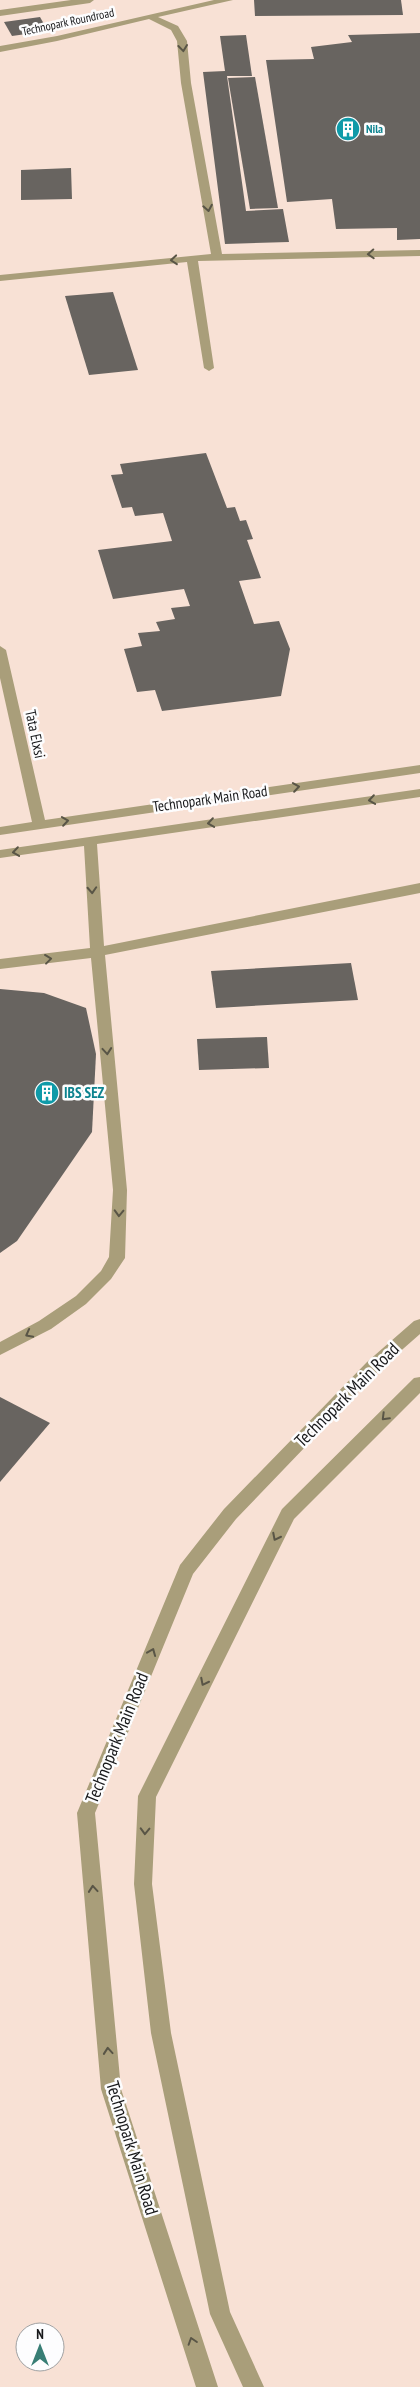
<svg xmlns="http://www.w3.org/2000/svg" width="420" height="2387" font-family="'PT Sans Narrow',sans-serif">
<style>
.commercial{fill:#f8e1d5;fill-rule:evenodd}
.building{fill:#686460}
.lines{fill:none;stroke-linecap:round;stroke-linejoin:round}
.minor{fill:#a99e7a;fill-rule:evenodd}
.oneway{stroke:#595546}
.labels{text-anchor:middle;stroke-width:5;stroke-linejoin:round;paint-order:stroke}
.far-street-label{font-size:12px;fill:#18191b;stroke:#fdfdfe}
.far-culture-label{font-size:12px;font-weight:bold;fill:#0d838f;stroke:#fdfdfe;text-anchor:start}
.street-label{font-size:15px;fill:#18191b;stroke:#fdfdfe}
.culture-label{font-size:15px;font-weight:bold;fill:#0d838f;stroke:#fdfdfe;text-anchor:start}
.near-street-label{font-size:18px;fill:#18191b;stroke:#fdfdfe}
</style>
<rect width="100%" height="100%" fill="#edf0f5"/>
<path class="commercial" d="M 0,0 L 420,0 L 420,2387 L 0,2387 ZM 25,2332 L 55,2332 L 55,2362 L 25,2362 Z"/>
<g class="building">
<polygon points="254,0 401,0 403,15 255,16"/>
<polygon points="40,17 48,31 12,36 4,22"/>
<polygon points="420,33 420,239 397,240 397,228 336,229 332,199 287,202 266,60 314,59 311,47 352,42 348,35"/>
<polygon points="246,35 252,76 227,76 246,211 283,209 289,242 225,244 203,72 225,71 220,36"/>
<polygon points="255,77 278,208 250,209 228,78"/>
<polygon points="71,168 72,199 21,200 21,170"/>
<polygon points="113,292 138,370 89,375 65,296"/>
<polygon points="206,453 227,508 235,507 240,521 246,520 253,539 247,540 261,578 239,581 254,624 279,621 290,649 281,696 162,711 155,690 137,692 124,649 142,646 138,633 160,631 156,622 175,619 171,608 190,606 184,589 113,599 98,550 172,541 163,513 135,516 132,507 122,508 111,475 123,474 120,464"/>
<polygon points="351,963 358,1000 216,1008 211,971"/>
<polygon points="0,989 44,993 86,1008 96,1054 92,1132 17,1241 0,1253"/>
<polygon points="267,1037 269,1068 199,1070 197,1039"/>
<polygon points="0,1397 50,1423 0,1482"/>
</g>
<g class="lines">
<g class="minor">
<polygon points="71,0 94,0 90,3 0,16 0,10"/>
<polygon points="214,0 233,0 158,17 178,26 187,41 191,83 222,254 420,250 420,256 198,261 214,368 209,371 204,368 187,262 0,281 0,275 211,254 181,83 177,41 171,30 149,19 57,41 0,52 0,46 57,36"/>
<polygon points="0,646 6,650 45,820 420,765 420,773 0,835 0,827 32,822 0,678"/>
<polygon points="420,789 420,797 97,844 104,946 420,883 420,893 105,955 127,1190 125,1258 111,1279 86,1304 51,1329 0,1355 0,1342 39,1321 76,1296 101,1271 109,1257 113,1190 91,958 0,969 0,959 90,948 84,846 0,858 0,850"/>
<polygon points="420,1319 420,1334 379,1370 236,1519 193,1574 95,1813 121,2089 218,2387 196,2387 101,2089 77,1813 180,1565 224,1509 367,1362 414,1321"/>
<polygon points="420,1377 420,1393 294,1519 156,1797 152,1884 171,2033 230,2312 264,2387 243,2387 210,2314 151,2033 134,1884 138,1796 282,1509 414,1378"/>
</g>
</g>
<defs><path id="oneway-chevron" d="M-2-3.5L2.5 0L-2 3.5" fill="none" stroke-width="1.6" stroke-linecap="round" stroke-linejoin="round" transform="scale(1.25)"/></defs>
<g class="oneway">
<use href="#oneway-chevron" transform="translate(183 48) rotate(83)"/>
<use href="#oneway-chevron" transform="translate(208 208) rotate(80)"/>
<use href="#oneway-chevron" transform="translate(371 254) rotate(177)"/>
<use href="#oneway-chevron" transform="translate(174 260) rotate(175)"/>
<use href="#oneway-chevron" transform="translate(296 787) rotate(-8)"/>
<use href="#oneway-chevron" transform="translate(372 800) rotate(172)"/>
<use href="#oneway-chevron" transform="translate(65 821) rotate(-8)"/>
<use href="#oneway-chevron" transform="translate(211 823) rotate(172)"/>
<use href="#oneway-chevron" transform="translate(16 852) rotate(172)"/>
<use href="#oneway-chevron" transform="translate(92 890) rotate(87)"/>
<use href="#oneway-chevron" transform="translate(48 959) rotate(-7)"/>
<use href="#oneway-chevron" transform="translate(107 1051) rotate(85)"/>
<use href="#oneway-chevron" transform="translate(119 1213) rotate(92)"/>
<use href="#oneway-chevron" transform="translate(29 1334) rotate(152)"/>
<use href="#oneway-chevron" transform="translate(385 1417) rotate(135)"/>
<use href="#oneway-chevron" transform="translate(276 1537) rotate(117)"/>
<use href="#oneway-chevron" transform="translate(152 1652) rotate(-68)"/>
<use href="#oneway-chevron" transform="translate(204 1682) rotate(117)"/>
<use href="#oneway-chevron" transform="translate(145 1831) rotate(92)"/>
<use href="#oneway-chevron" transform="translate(93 1889) rotate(-95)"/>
<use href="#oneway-chevron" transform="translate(108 2051) rotate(-95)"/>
<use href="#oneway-chevron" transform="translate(192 2341) rotate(-108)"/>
</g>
<defs>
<g id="building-disc" transform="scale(1.25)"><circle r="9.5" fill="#0f9aa8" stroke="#fdfdfe"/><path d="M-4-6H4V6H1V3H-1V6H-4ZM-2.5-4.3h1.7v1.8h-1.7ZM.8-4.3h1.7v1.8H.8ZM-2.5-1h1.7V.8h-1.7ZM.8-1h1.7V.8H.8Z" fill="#fff"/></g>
</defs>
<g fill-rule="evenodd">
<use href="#building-disc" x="348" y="129"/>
<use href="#building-disc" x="47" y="1093"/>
</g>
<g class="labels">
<g class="far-street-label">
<text transform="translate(68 22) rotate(-12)" y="4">Technopark Roundroad</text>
</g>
<g class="far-culture-label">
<text x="366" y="133">Nila</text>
</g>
<g class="street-label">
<text transform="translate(35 734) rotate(78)" y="5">Tata Elxsi</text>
<text transform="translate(210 799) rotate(-8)" y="5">Technopark Main Road</text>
</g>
<g class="culture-label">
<text x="64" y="1098">IBS SEZ</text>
</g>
<g class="near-street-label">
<text transform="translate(347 1395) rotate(-45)" y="6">Technopark Main Road</text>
<text transform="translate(117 1738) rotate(-68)" y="6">Technopark Main Road</text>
<text transform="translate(132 2148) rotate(73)" y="6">Technopark Main Road</text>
</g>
</g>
<g transform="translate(40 2347)"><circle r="24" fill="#fdfdfe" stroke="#a1a2a3"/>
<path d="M0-4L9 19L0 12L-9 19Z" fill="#387e75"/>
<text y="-8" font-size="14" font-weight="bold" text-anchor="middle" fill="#18191b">N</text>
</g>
</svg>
